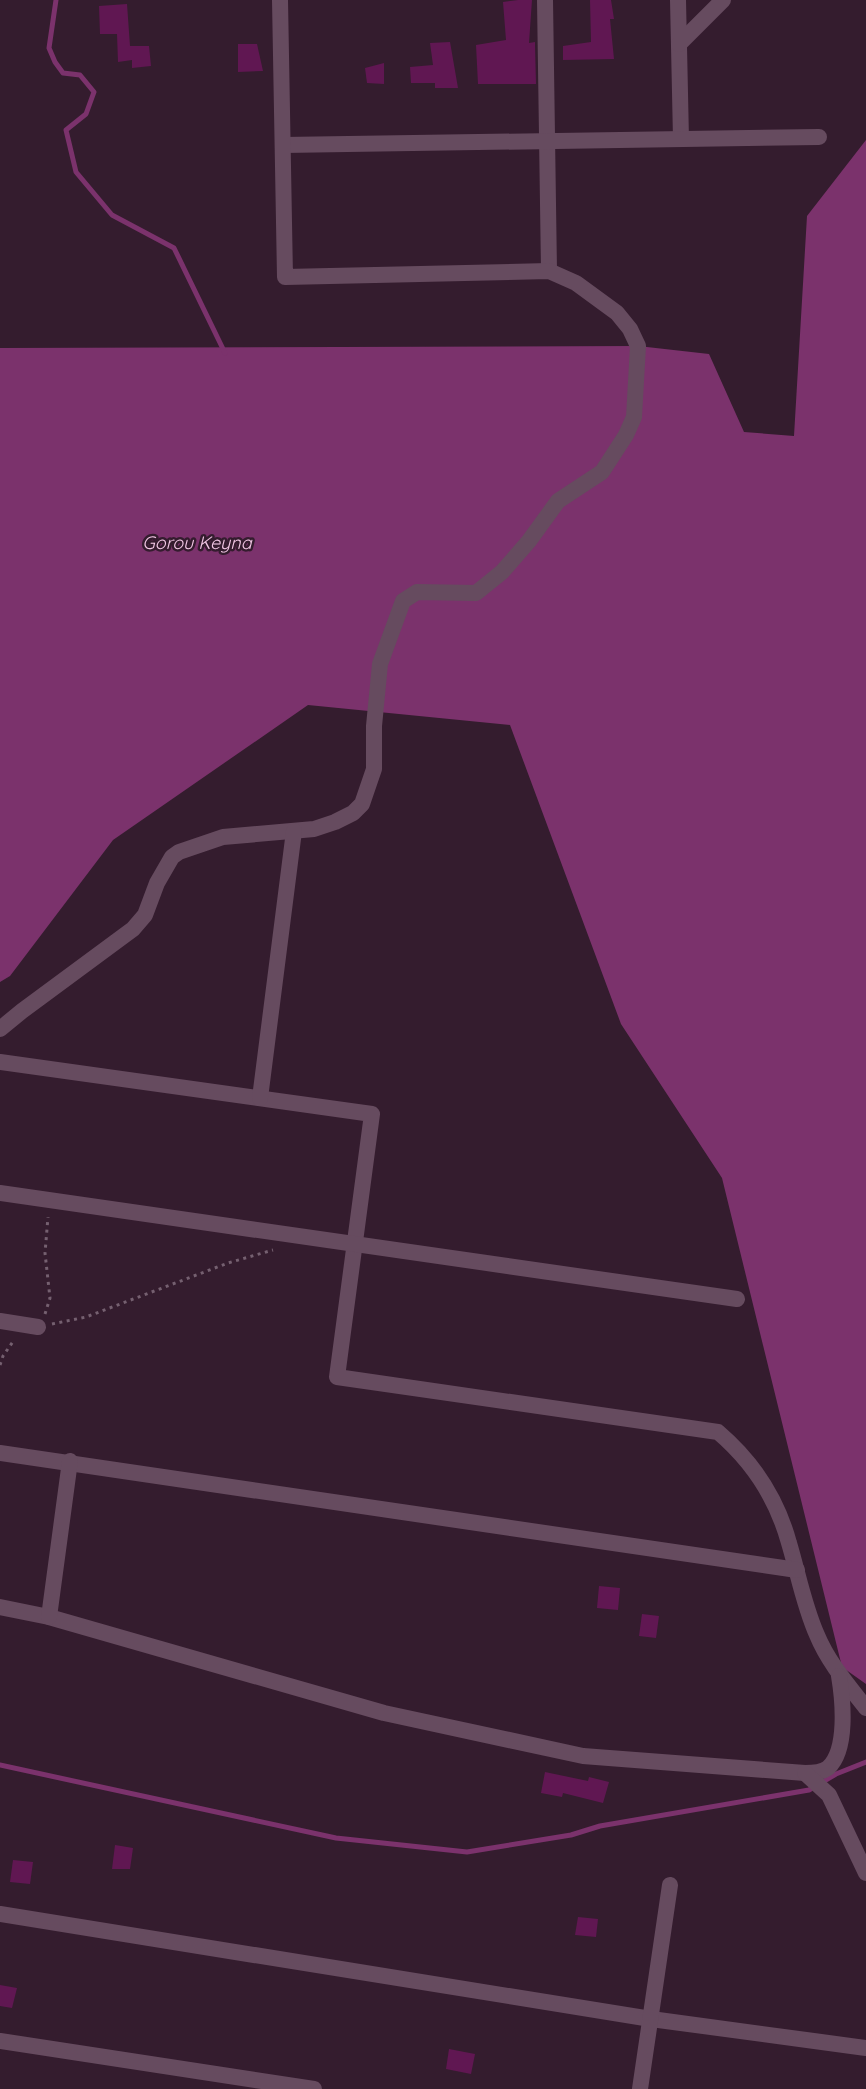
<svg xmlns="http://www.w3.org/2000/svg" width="866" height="2089" font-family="Quicksand,sans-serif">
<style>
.water{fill:#7b326c}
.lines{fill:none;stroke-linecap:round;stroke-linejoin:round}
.stream{stroke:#7b326c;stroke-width:5}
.building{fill:#601752}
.path{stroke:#756070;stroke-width:3;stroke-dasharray:3 4.5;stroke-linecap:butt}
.minor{stroke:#664b5f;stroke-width:16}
.labels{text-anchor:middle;stroke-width:5;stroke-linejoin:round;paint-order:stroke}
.water-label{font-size:18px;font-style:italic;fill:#f3c8e6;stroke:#341c2e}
</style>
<rect width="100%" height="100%" fill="#341c2e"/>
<polygon class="water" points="866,140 866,1684 842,1667 722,1178 621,1024 510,725 308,705 113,840 10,976 0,982 0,348 638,346 709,354 744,432 794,436 807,216"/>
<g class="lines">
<g class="stream">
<polyline points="56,0 49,48 55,62 63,73 80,75 94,92 86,114 66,130 76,172 112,215 174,248 225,353"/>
<polyline points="0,1765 336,1838 467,1852 571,1835 600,1826 809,1790 836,1774 866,1762"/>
</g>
</g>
<g class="building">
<polygon points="518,0 532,0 529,43 535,42 535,45 536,84 478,84 476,45 506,40 503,2"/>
<polygon points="590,0 611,0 614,19 610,19 614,59 563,60 563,46 591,42"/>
<polygon points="127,4 130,46 149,46 151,66 132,68 132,60 118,62 117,34 100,34 99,6"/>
<polygon points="450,42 458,88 435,88 435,83 411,83 410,67 433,65 430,43"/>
<polygon points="238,44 257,44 263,71 238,72"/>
<polygon points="384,63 384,84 367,83 365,68"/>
<polygon points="599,1586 620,1588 618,1610 597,1608"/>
<polygon points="642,1614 659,1616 656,1638 639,1636"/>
<polygon points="545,1772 588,1781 589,1777 609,1782 603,1803 563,1793 562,1797 541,1793"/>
<polygon points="115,1845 133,1848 130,1869 112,1869"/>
<polygon points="13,1860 33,1862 30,1884 10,1882"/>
<polygon points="578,1917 598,1919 596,1937 575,1935"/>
<polygon points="0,1985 17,1988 12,2008 0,2006"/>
<polygon points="449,2049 475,2054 471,2074 446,2069"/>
</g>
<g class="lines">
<g class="path">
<polyline points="45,1314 50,1298 45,1253 48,1217"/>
<polyline points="52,1324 86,1317 228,1263 273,1250"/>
<polyline points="0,1365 3,1356 14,1340"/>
</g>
<g class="minor">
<polyline points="545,0 549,271"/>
<polyline points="678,0 681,139"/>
<polyline points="679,44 723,0"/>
<polyline points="283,145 819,137"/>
<polyline points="0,1029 22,1011 133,929 145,915 157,883 172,857 179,852 223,837 314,829 335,822 353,813 362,804 374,769 374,726 380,664 403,601 417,592 476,593 502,572 529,541 558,501 602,472 626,435 634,417 638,346 630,329 617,313 576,283 549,271 285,277 280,0"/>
<path d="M 0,1062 L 372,1114 L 337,1377 L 718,1432 C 752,1461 777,1499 789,1543 C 798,1573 804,1606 817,1635 C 828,1662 848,1685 866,1708"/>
<polyline points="260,1098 294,831"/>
<polyline points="0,1193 737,1299"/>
<polyline points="0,1321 38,1327"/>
<polyline points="0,1453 797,1570"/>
<path d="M 0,1607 L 49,1617 L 384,1713 L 583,1756 L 805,1773 C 813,1773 821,1773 828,1768 C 848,1750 843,1700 839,1676"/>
<polyline points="49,1617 70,1461"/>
<polyline points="805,1773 829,1795 866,1873"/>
<polyline points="0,1914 651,2019 866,2048"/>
<polyline points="0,2041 314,2089"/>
<polyline points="640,2089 670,1885"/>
</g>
</g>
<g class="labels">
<g class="water-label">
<text x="197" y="549">Gorou Keyna</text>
</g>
</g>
</svg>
